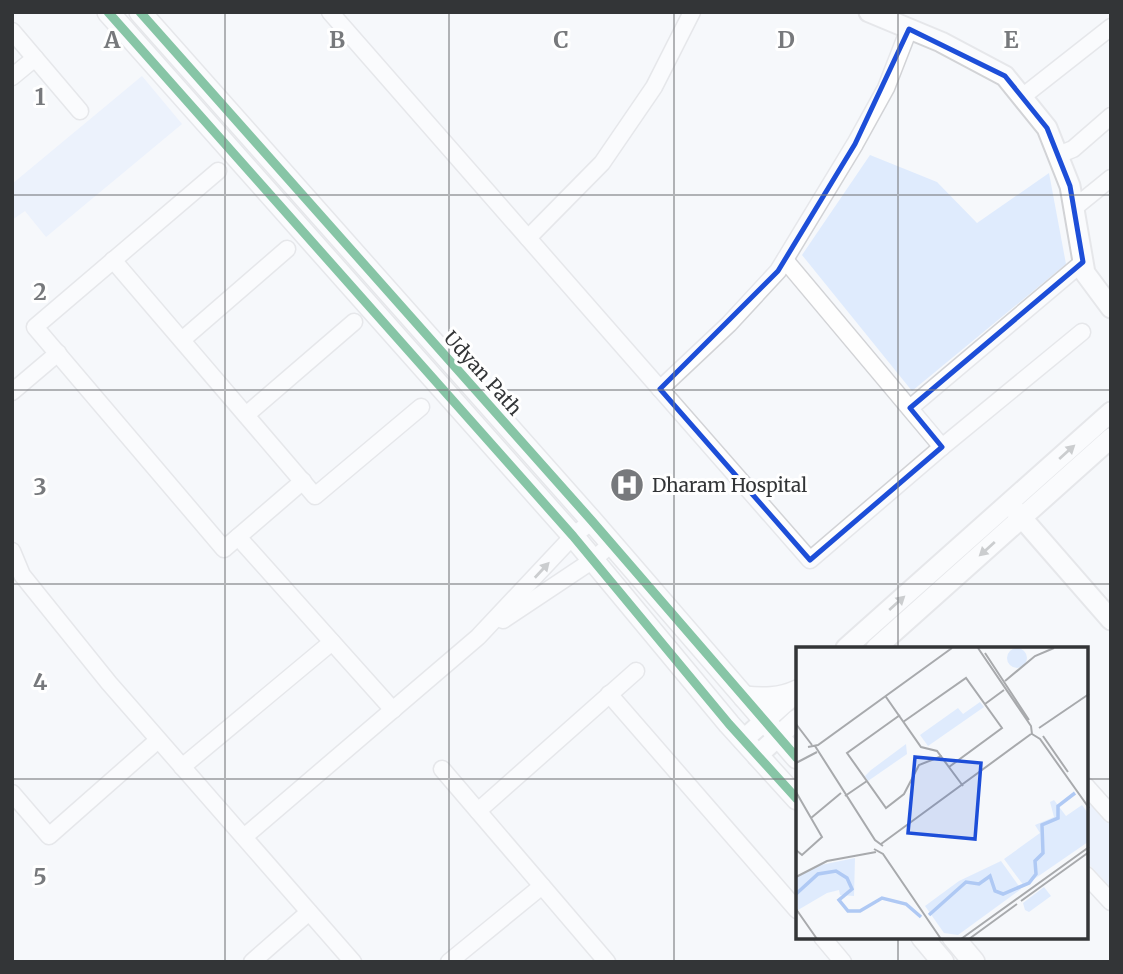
<svg xmlns="http://www.w3.org/2000/svg" width="1123" height="974" font-family="Merriweather,serif">
<style>
.green{fill:#dfebfd}
.lines{fill:none;stroke-linecap:round;stroke-linejoin:round}
.minor-casing{stroke:#d2d3d6;stroke-width:19}
.tertiary-casing{stroke:#d2d3d6;stroke-width:23}
.secondary-casing{stroke:#d2d3d6;stroke-width:24}
.minor{stroke:#fefefe;stroke-width:16}
.tertiary{stroke:#fefefe;stroke-width:19}
.secondary{stroke:#fefefe;stroke-width:21}
.cycleway-casing{stroke:#fff;stroke-width:13}
.cycleway{stroke:#00873e;stroke-width:9}
.oneway{fill:#989a9a}
.marked{fill:none;stroke:#1d4ed8;stroke-width:5;stroke-linejoin:round}
.grid{fill:none;stroke:#77797c;stroke-width:2;stroke-opacity:0.55}
.labels{text-anchor:middle;stroke-width:6;stroke-linejoin:round;paint-order:stroke}
.street-label{font-size:19px;fill:#333537;stroke:#fff}
.poi-label{font-size:19px;fill:#333537;stroke:#fff;text-anchor:start}
.inset-river{fill:none;stroke:#afc9f4;stroke-width:3.5}
.inset-road{fill:none;stroke:#a8aaad;stroke-width:2}
.view{fill:#1d4ed8;fill-opacity:0.15;stroke:#1d4ed8;stroke-width:3.5}
.inset-edge{fill:none;stroke:#333537;stroke-width:3.5}
.grid-label{font-size:23px;text-anchor:middle;font-weight:bold;fill:#77797c;stroke:#fff;stroke-width:6;stroke-linejoin:round;paint-order:stroke}
</style>
<rect width="100%" height="100%" fill="#f6f8fb"/>
<g class="green">
<polygon points="142,76 182,124 46,237 25,211 12,220 12,184"/>
<polygon points="870,155 937,182 977,223 1049,173 1066,264 912,391 802,255"/>
<polygon points="1086,795 1111,823 1111,888 1086,861"/>
</g>
<g class="lines">
<g class="minor-casing">
<g id="minor">
<polyline points="330,12 810,560 942,447 1082,332"/>
<polyline points="12,31 80,111"/>
<polyline points="12,77 35,58"/>
<polyline points="1022,97 1111,27"/>
<polyline points="1058,155 1073,149 1111,116"/>
<polyline points="218,171 35,327 224,549 303,481"/>
<polyline points="1074,208 1111,178"/>
<polyline points="528,238 602,163 654,87 692,12"/>
<polyline points="113,260 315,496 421,407"/>
<polyline points="785,260 942,447"/>
<polyline points="182,340 287,249"/>
<polyline points="660,389 729,324 778,271 855,144 886,88 909,29"/>
<polyline points="12,392 58,353"/>
<polyline points="910,408 1083,262"/>
<polyline points="246,415 354,322"/>
<polyline points="238,537 393,710"/>
<polyline points="12,551 22,575 109,683 353,962"/>
<polyline points="503,620 593,560 611,544"/>
<polyline points="609,694 797,910"/>
<polyline points="182,767 332,642"/>
<polyline points="442,769 607,962"/>
<polyline points="1086,786 1111,814"/>
<polyline points="12,793 49,836 158,740"/>
<polyline points="478,811 636,671"/>
<polyline points="244,837 478,637 573,536 592,521"/>
<polyline points="1086,875 1111,902"/>
<polyline points="822,937 843,962"/>
<polyline points="252,962 309,912"/>
<polyline points="449,962 542,886"/>
</g>
</g>
<g class="tertiary-casing">
<g id="tertiary">
<polyline points="869,12 941,42 1005,76 1047,128 1070,186 1085,273 1111,308"/>
<polyline points="1015,510 1111,620"/>
<polyline points="846,648 1111,412"/>
<polyline points="876,648 1111,438"/>
<polyline points="743,740 797,692"/>
<polyline points="757,756 797,719"/>
</g>
</g>
<g class="secondary-casing">
<g id="secondary">
<polyline points="108,12 573,536 729,724 797,799"/>
<polyline points="140,12 592,521 797,758"/>
<path d="M 744,697 C 763,699 780,699 797,691"/>
<polyline points="922,937 943,962"/>
<polyline points="953,937 974,962"/>
</g>
</g>
<use href="#minor" class="minor"/>
<use href="#tertiary" class="tertiary"/>
<use href="#secondary" class="secondary"/>
<g class="cycleway-casing">
<g id="cycleway">
<polyline points="108,12 573,536 729,724 797,799"/>
<polyline points="140,12 592,521 797,758"/>
</g>
</g>
<use href="#cycleway" class="cycleway"/>
</g>
<defs><path id="oneway-solid" d="M-6-.8H1V-3.2L6.5 0L1 3.2V.8H-6Z" transform="scale(1.75)"/></defs>
<g class="oneway">
<use href="#oneway-solid" transform="translate(1067 452) rotate(-42)"/>
<use href="#oneway-solid" transform="translate(987 549) rotate(138)"/>
<use href="#oneway-solid" transform="translate(542 570) rotate(-47)"/>
<use href="#oneway-solid" transform="translate(897 603) rotate(-42)"/>
</g>
<path d="M0 0H1123V974H0ZM 909,29 L 1005,76 L 1047,128 L 1070,186 L 1083,262 L 910,408 L 942,447 L 810,560 L 660,389 L 778,271 L 855,144 Z" fill="#f6f8fb" fill-opacity=".55" fill-rule="evenodd"/>
<path class="marked" d="M 909,29 L 1005,76 L 1047,128 L 1070,186 L 1083,262 L 910,408 L 942,447 L 810,560 L 660,389 L 778,271 L 855,144 Z"/>
<path class="grid" d="M 225,12 L 225,962M 449,12 L 449,962M 674,12 L 674,962M 898,12 L 898,648M 12,195 L 1111,195M 12,390 L 1111,390M 12,584 L 1111,584M 12,779 L 797,779M 1086,779 L 1111,779M 898,937 L 898,962"/>
<defs>
<g id="hospital-disc" transform="scale(1.75)"><circle r="9.5" fill="#77797c" stroke="#fff"/><path d="M-5-5h3v3.5h4V-5h3V5h-3V1.5h-4V5h-3Z" fill="#fff"/></g>
</defs>
<g fill-rule="evenodd">
<use href="#hospital-disc" x="627" y="485"/>
</g>
<g class="labels">
<g class="street-label">
<text transform="translate(483 373) rotate(48)" y="7">Udyan Path</text>
</g>
<g class="poi-label">
<text x="652" y="492">Dharam Hospital</text>
</g>
</g>
<g transform="translate(796 647)">
<rect width="292" height="292" fill="#f6f8fb"/>
<path d="M211 11a10 10 0 1 1 20 0a10 10 0 1 1-20 0ZM 184,55 L 188,60 L 132,99 L 124,88 L 162,61 L 167,67 ZM 110,97 L 111,107 L 72,134 L 69,129 L 75,123 ZM 258,153 L 270,169 L 286,158 L 292,166 L 292,195 L 228,239 L 208,212 L 244,186 L 239,178 L 258,170 L 254,155 ZM 59,211 L 58,249 L 44,248 L 43,243 L 31,246 L 2,263 L 0,231 L 20,219 ZM 205,214 L 225,242 L 162,288 L 148,286 L 129,259 L 163,234 ZM 248,240 L 255,249 L 233,265 L 229,263 L 227,256 Z" fill="#dfebfd"/>
<path class="inset-river" d="M 0,247 L 22,227 L 40,224 L 51,231 L 56,242 L 43,253 L 52,264 L 64,264 L 86,251 L 110,257 L 125,270M 133,268 L 170,235 L 183,237 L 194,229 L 199,244 L 207,247 L 233,236 L 240,227 L 239,214 L 247,206 L 246,178 L 262,171 L 262,159 L 279,146"/>
<path class="inset-road" d="M 182,1 L 235,79 L 236,87 L 244,92 L 293,161M 189,6 L 233,73M 209,34 L 239,9 L 258,1M 90,50 L 125,100 L 141,104 L 167,139M 189,57 L 208,43M 104,68 L 51,106 L 90,161 L 108,147 L 123,118 L 146,109M 107,75 L 170,31 L 206,81 L 153,120M 0,77 L 16,98M 243,81 L 293,47M 247,89 L 272,125M 19,99 L 79,193 L 87,199M 12,100 L 22,98 L 156,1M 0,116 L 21,105M 0,145 L 26,190 L 6,208 L 0,203M 49,149 L 71,134M 15,171 L 45,146M 85,197 L 235,87M 78,202 L 87,207 L 145,292M 0,230 L 31,214 L 80,205M 225,254 L 293,205M 0,262 L 21,292M 165,292 L 293,200M 173,292 L 221,257"/>
<path class="view" d="M 119,110 L 185,116 L 179,192 L 112,186 Z"/>
<rect width="292" height="292" class="inset-edge"/>
</g>
<g class="grid-label">
<text x="112" y="48">A</text>
<text x="337" y="48">B</text>
<text x="561" y="48">C</text>
<text x="786" y="48">D</text>
<text x="1011" y="48">E</text>
<text x="40" y="105">1</text>
<text x="40" y="300">2</text>
<text x="40" y="495">3</text>
<text x="40" y="690">4</text>
<text x="40" y="885">5</text>
</g>
<rect width="1123" height="974" fill="none" stroke="#333537" stroke-width="28"/>
</svg>
